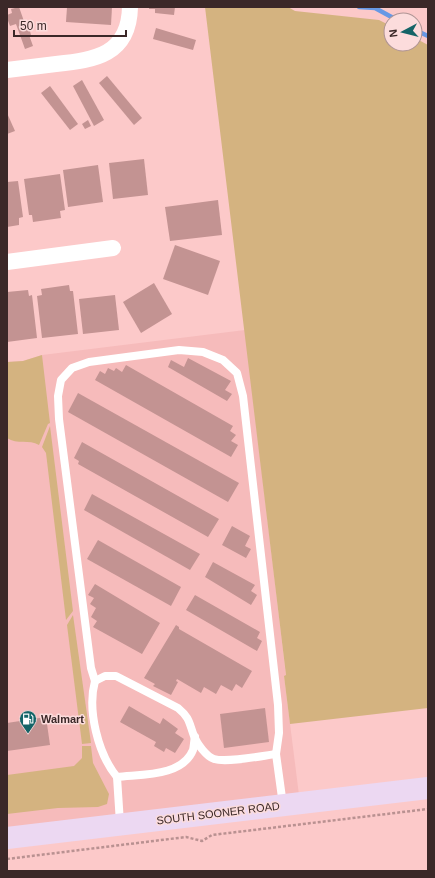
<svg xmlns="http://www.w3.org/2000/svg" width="435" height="878" font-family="Helvetica,sans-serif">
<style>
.built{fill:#f6bbbb}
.green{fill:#d4b380}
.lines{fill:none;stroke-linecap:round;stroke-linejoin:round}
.stream{stroke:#6798e5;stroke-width:4.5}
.building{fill:#c39392}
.path{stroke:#b99191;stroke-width:2.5;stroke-dasharray:3 2;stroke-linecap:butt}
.service{stroke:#fff;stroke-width:8}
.minor{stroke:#fff;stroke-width:16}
.secondary{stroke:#ecd8f2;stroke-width:22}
.labels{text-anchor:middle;stroke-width:3;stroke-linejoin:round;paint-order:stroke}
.poi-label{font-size:11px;font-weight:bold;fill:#3b2828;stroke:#fcdcdc;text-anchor:start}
.street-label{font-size:11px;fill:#3b2828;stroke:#fcdcdc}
</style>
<rect width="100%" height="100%" fill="#fcc9c9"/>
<polygon class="built" points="245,330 286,676 284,676 300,803 7,838 7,362 23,361 42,355"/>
<g class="green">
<polygon points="205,7 288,7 295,11 379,20 391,26 391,44 415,44 415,38 428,45 428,708 290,724 284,676 286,675"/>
<path d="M 42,355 L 50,423 L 48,424 L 39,445 C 29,439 17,445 7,438 L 7,362 L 23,361 Z"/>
<polygon points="50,426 73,611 66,620 46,453 42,447"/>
<polygon points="73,615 91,743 82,744 67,625"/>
<polygon points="82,746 91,746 93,763 109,794 107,804 98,807 58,808 7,814 7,775 74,766 82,758"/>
</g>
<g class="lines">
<g class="stream">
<polyline points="359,7 375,8 397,20"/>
<polyline points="415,30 428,36"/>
</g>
</g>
<g class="building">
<polygon points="19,7 26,27 29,27 31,35 29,35 33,46 25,49 16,24 10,26 7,18 7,15 12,13 11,9"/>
<polygon points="67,7 112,7 111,25 66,22"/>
<polygon points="149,7 175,7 174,15 155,13 155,9 149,9"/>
<polygon points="156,28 196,40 193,50 153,39"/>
<polygon points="107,76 142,118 134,125 99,83"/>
<polygon points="82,80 104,120 94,126 73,86"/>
<polygon points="50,86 78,124 70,130 41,93"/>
<polygon points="7,113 15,131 7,134"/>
<polygon points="88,120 91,126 85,129 82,124"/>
<polygon points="144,159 148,195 113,199 109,163"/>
<polygon points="98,165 103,202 68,207 63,170"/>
<polygon points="60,174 65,210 60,211 61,218 33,222 32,215 29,215 24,179"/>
<polygon points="18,181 23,217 19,218 19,225 7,227 7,182"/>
<polygon points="218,200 222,235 170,241 165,207"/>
<polygon points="175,245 220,261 208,295 163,279"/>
<polygon points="154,283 172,314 141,333 123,302"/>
<polygon points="69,285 70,291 73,291 78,334 42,338 37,296 42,295 41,289"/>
<polygon points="28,290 29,296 32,295 37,338 7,342 7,292"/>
<polygon points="115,295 119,330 83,334 79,299"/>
<polygon points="188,358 231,381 225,390 232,394 227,401 168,367 171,360 184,367"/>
<polygon points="126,365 233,426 230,431 236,435 231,441 238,445 231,457 95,380 100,371 105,374 108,368 114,371 116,368 122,372"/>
<polygon points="78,393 239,483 228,502 68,412"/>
<polygon points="82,442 219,519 208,537 78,464 79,461 74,458"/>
<polygon points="92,494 200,554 190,570 84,510"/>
<polygon points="232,526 250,536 245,546 251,549 246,558 222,545"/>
<polygon points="98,540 181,587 171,606 87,559"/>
<polygon points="213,562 255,585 251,591 257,595 251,605 205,577"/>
<polygon points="95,584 160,623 142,654 93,627 97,621 91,617 96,608 90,604 94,598 88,595"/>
<polygon points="195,595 260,632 257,638 262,641 257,651 186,610"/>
<polygon points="176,625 179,627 179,629 252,671 242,688 236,684 232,691 221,685 216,694 204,687 201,693 177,679 176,681 178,682 171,695 153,686 155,684 144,678"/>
<polygon points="129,706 160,724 163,718 178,729 175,733 184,739 175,753 166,748 164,752 154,746 156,742 120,722"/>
<polygon points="265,708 269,742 224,748 220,714"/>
<polygon points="46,717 50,745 7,751 7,723"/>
</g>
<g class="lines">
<polyline class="path" points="7,859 186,837 202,841 212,835 428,809"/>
<g class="service">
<polyline points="95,681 91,668 59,419 58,396 61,380 72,368 89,362 179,350 203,352 223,360 237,373 243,396 278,705 279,733 276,754"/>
<path d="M 117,777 C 98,754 87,710 95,681 L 105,676 L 116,676 L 178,708 C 190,718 189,723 194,736 C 197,744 207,757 214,759 C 227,763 261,756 276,754 L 283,805"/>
<path d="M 120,823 L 117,777 C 141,774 182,777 193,750 C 194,746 194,741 195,737"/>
</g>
<g class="minor">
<path d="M 7,70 C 23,68 40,66 56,64 C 95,60 129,55 130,7"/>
<polyline points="7,262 113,248"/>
</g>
<polyline class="secondary" points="7,838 428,788"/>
</g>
<defs>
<g id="fuel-pin" transform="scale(0.9)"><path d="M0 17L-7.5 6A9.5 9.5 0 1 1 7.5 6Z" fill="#156467" stroke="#fcdcdc"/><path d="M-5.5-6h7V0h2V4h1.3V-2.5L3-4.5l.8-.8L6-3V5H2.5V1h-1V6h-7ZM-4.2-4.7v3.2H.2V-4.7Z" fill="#fff"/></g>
</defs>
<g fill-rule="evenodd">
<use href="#fuel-pin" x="28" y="719"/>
</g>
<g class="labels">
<g class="poi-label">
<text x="41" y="723">Walmart</text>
</g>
<g class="street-label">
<text transform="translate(218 813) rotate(-7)" y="4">SOUTH SOONER ROAD</text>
</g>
</g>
<rect width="435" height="878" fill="none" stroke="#3b2828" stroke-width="16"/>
<g transform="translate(403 32) rotate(263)"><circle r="19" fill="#fcdcdc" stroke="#af9494"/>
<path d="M0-3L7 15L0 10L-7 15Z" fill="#156467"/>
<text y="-6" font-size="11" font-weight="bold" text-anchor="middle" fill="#3b2828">N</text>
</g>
<path d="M14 30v6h112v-6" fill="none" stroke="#3b2828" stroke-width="2"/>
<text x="20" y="30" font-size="12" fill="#3b2828" stroke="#fcdcdc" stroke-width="3" paint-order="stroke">50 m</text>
</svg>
